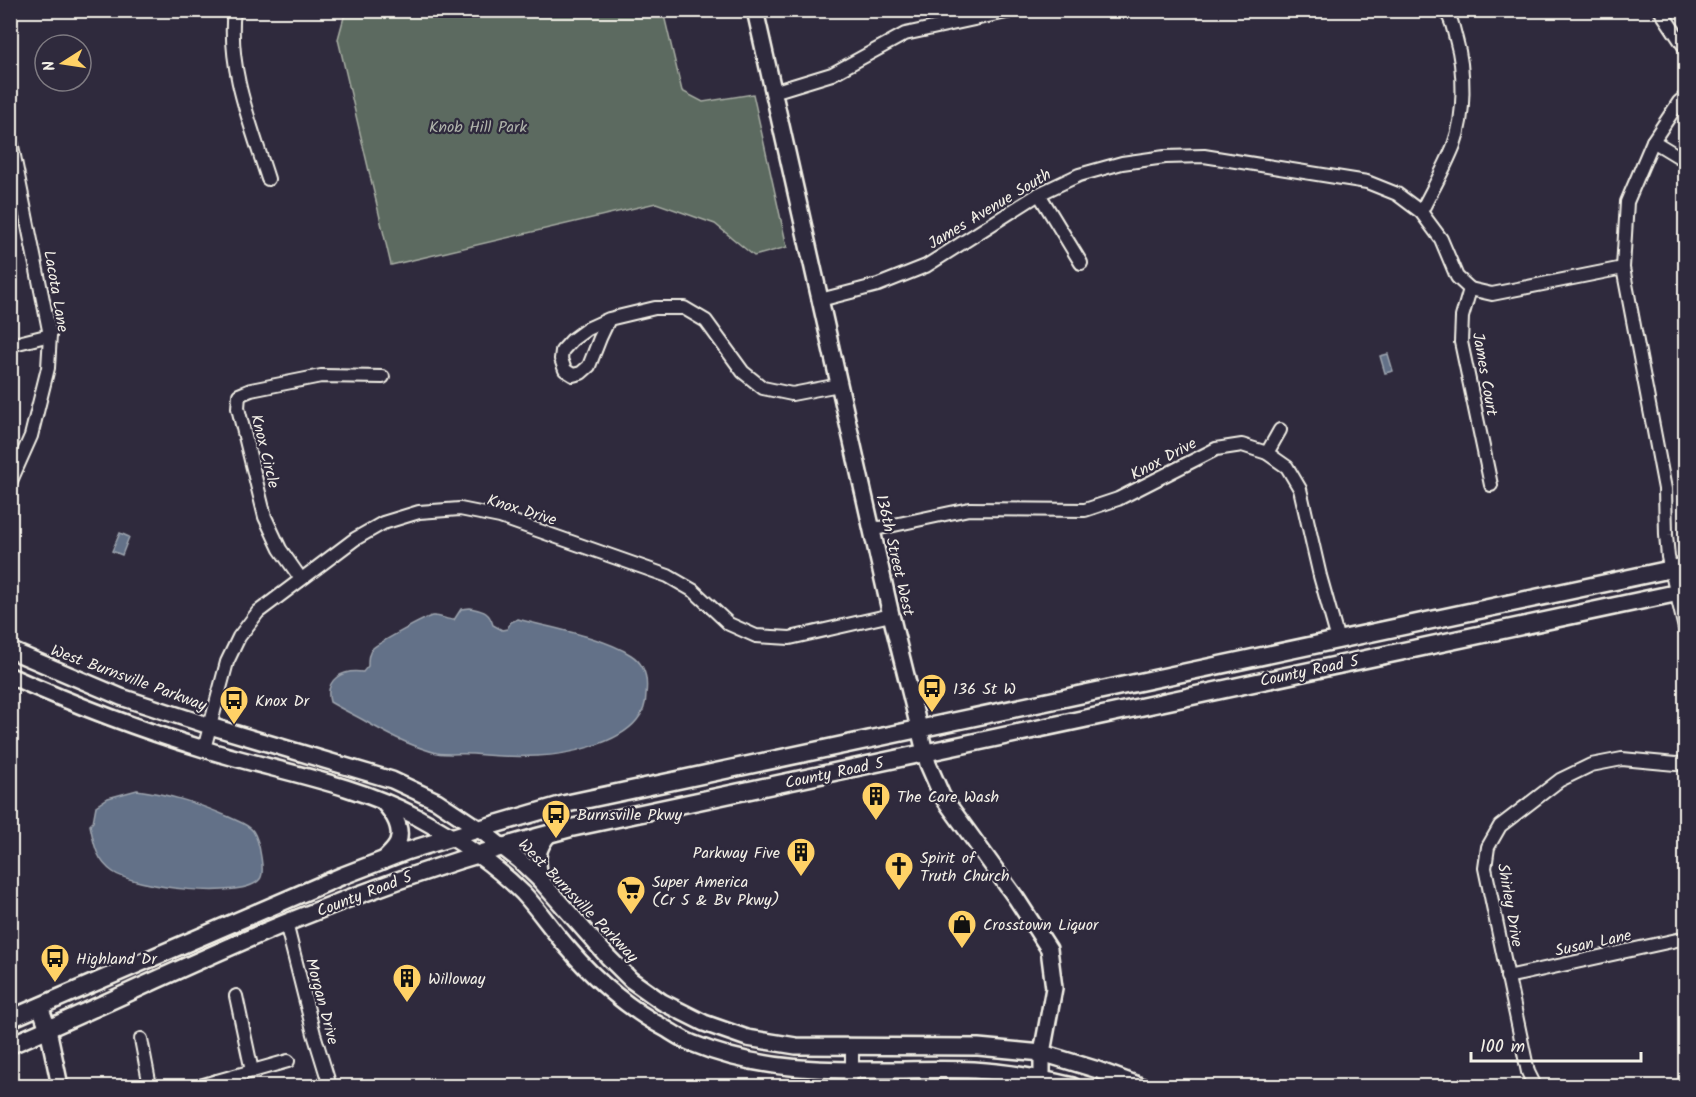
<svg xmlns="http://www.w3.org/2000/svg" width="1696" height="1097" font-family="Kalam,sans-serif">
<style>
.green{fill:#5c6a60;stroke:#a8aea4;stroke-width:1.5}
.water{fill:#637188;stroke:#9da4ae;stroke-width:1.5}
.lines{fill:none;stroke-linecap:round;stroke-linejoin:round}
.minor-casing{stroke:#f4f1e8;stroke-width:16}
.tertiary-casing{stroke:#f4f1e8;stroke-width:20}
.secondary-casing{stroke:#f4f1e8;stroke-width:21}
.minor{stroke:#2f2a3d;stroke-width:12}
.tertiary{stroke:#2f2a3d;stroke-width:15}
.secondary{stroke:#2f2a3d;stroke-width:16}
.labels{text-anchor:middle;stroke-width:4.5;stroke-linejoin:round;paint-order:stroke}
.park-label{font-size:16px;fill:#b0b4ab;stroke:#2f2a3d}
.street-label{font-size:16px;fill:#f4f1e8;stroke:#2f2a3d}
.poi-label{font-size:16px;fill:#f4f1e8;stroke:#2f2a3d;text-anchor:start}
</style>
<rect width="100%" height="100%" fill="#2f2a3d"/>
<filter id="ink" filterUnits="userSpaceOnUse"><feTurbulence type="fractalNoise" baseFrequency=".0167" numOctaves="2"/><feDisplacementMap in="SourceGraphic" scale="12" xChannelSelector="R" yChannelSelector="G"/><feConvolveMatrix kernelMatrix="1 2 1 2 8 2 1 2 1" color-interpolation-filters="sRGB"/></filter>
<g filter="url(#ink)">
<polygon class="green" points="351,11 663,11 682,91 703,102 753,94 787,247 754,256 715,224 656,203 391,265 338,39 344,17"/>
<g class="water">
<polygon points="1388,354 1393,371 1385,373 1380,356"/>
<polygon points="120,533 129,537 122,555 112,551"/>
<path d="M 470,608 C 483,611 489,611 493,625 L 502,630 L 507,629 L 511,622 L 518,619 C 551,628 603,637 631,655 C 645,664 648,679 646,694 C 646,703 643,713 637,720 C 618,744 566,755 537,756 C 516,757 494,756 473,754 C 461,753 448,755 437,753 C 413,747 391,736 370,724 C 357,716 343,710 330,702 C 324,679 343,669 363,672 L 368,666 C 368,659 368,653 373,648 C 379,643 424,618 432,616 C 440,615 446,620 454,620 L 461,609 Z"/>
<path d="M 137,790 C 172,795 197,803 229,817 C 237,821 248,824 253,831 C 257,837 260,850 261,857 C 262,864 264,874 260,879 C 243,901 134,887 113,872 C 96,860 94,844 90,825 L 93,822 L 96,806 L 108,798 Z"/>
</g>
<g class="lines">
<g class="minor-casing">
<g id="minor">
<path d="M 234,10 C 227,68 251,125 268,179"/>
<polyline points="1660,10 1686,49"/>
<polyline points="773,92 832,74 905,34 1016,10"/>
<polyline points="1686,96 1679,102 1653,141 1627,202 1623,268 1665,489 1666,535 1668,557 1686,633"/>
<polyline points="10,136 50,335 48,368 31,436 10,483"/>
<polyline points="1653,141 1686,161"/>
<polyline points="1039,194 1081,263"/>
<path d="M 1421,212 C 1432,190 1445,168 1454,145 C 1465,115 1465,70 1456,39 C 1453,29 1452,17 1444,10"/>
<polyline points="1470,289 1492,294 1623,268"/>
<polyline points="820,300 878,285 926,266 1039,194 1079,175 1122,163 1165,157 1204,156 1367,182 1397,194 1421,212 1441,239 1457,277 1470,289 1462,317 1461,342 1491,485"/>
<polyline points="609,319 600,338 589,366 581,373 573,375 565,370 561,359 562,351 572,340 587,329 609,319 655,308 684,308 706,321 743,372 763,388 792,394 839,385"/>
<polyline points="10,345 50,335"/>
<polyline points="1267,453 1280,430"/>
<polyline points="871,527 880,528 969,509 1085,510 1118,499 1216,449 1242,445 1267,453 1287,467 1300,489 1320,576 1338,640"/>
<polyline points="301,579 280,549 265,517 238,408 239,395 251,390 321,376 383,377"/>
<polyline points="204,749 227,662 239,637 258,612 355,539 383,523 419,512 460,509 500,517 668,576 694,591 729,624 756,636 790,638 891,615"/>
<polyline points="286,923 314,1034 330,1086"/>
<polyline points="1507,977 1686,938"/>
<polyline points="236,996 252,1071"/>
<polyline points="141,1039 150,1086"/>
<polyline points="200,1086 217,1081"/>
<polyline points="217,1086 217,1081 288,1061"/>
<polyline points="849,1086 852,1070 852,1046"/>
<polyline points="1535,1086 1528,1072 1485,868 1488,847 1500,826 1560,780 1591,765 1622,759 1676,764 1686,763"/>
</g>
</g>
<g class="tertiary-casing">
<g id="tertiary">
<polyline points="755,10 891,615 928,764 942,796 1016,898 1049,949 1054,988 1042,1053 1042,1078"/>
<polyline points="10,650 121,697 210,726 392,780 437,801 479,829 519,860 540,880 608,957 631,980 662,1002 704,1023 747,1038 796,1046 978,1047 1042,1053 1098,1070 1141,1086"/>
<path d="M 10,676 C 73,704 138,729 204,749 C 275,771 351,782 417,817 C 454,837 493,863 523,893 C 539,910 552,930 568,948 C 596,981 629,1009 668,1030 C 676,1035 685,1041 694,1044 C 784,1081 879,1067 974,1070 C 1007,1072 1041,1078 1073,1086"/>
<path d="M 383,861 C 388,855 396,849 398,842 C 403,827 393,813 384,803"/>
<path d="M 540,880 C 537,860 535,849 550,833"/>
<polyline points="40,1006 48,1029 60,1086"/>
</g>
</g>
<g class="secondary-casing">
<g id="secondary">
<polyline points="10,1019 342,876 407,851 479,829 565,804 1686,566"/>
<path d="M 10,1045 C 103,1006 193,961 286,923 C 379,885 474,853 571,828 L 1686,591"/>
</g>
</g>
<use href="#minor" class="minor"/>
<use href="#tertiary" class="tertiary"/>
<use href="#secondary" class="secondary"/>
</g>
</g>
<defs>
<g id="bus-pin" transform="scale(1.5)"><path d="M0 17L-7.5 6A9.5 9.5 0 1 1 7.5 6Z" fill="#ffd166" stroke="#2f2a3d"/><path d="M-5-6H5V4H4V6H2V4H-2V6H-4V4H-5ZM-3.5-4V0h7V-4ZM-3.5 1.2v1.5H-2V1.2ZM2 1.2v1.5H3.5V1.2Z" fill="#111"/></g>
<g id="building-pin" transform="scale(1.5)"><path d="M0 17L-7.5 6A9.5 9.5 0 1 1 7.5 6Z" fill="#ffd166" stroke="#2f2a3d"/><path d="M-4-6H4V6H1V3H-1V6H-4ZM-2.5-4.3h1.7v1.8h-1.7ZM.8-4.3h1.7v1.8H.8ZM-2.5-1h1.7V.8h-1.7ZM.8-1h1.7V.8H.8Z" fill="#111"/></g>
<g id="church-pin" transform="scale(1.5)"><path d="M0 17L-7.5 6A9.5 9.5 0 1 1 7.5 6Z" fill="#ffd166" stroke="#2f2a3d"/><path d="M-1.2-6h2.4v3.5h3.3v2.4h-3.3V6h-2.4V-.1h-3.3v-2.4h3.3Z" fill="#111"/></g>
<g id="supermarket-pin" transform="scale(1.5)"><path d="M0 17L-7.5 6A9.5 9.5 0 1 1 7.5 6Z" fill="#ffd166" stroke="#2f2a3d"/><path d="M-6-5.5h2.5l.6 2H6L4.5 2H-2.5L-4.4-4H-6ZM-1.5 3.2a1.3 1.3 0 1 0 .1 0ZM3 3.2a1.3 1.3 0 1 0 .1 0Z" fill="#111"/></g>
<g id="shop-pin" transform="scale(1.5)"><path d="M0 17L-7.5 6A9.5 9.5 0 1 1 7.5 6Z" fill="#ffd166" stroke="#2f2a3d"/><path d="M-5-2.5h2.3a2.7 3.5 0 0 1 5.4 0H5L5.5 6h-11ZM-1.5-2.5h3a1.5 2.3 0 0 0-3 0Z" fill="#111"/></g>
</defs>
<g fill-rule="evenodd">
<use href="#bus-pin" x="932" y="688"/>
<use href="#bus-pin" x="234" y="700"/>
<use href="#building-pin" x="876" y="796"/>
<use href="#bus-pin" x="556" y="814"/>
<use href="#building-pin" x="801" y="852"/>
<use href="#church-pin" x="899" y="866"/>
<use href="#supermarket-pin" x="631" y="890"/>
<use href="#shop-pin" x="962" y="924"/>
<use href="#bus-pin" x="55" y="958"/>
<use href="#building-pin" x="407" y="978"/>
</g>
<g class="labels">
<g class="park-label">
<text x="478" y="132">Knob Hill Park</text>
</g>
<g class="street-label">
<text transform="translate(989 208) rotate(-31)" y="6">James Avenue South</text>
<text transform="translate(57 291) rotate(80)" y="6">Lacota Lane</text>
<text transform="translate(1486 374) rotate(80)" y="6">James Court</text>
<text transform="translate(266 451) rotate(76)" y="6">Knox Circle</text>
<text transform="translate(1163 458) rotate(-28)" y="6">Knox Drive</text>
<text transform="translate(522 509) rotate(17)" y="6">Knox Drive</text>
<text transform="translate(896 555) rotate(77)" y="6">136th Street West</text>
<text transform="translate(1309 670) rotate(-12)" y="6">County Road 5</text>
<text transform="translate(129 677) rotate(20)" y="6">West Burnsville Parkway</text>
<text transform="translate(834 772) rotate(-12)" y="6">County Road 5</text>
<text transform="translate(364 893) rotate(-21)" y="6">County Road 5</text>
<text transform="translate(579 900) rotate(46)" y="6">West Burnsville Parkway</text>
<text transform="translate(1511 905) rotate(80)" y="6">Shirley Drive</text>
<text transform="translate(1593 942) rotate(-12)" y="6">Susan Lane</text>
<text transform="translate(323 1001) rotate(75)" y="6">Morgan Drive</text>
</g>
<g class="poi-label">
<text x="953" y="694">136 St W</text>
<text x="255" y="706">Knox Dr</text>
<text x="897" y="802">The Care Wash</text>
<text x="577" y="820">Burnsville Pkwy</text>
<text x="780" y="858" text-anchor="end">Parkway Five</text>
<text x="920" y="863">Spirit of<tspan x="920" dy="18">Truth Church</tspan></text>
<text x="652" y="887">Super America<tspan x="652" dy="18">(Cr 5 &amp; Bv Pkwy)</tspan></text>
<text x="983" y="930">Crosstown Liquor</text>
<text x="76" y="964">Highland Dr</text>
<text x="428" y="984">Willoway</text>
</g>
</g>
<rect width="1696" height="1097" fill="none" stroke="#2f2a3d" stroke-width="36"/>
<rect x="18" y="18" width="1660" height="1061" fill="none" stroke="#f4f1e8" stroke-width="2" filter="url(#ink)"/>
<g transform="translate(63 63) rotate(258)"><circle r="28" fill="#2f2a3d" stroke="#7e7a81" stroke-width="1.5"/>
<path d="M0-4.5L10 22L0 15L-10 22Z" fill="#ffd166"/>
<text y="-9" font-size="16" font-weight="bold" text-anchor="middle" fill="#f4f1e8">N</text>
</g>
<path d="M1471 1052v9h170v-9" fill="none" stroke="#f4f1e8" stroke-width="3"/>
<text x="1480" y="1052" font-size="18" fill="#f4f1e8" stroke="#2f2a3d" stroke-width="4.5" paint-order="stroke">100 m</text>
</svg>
